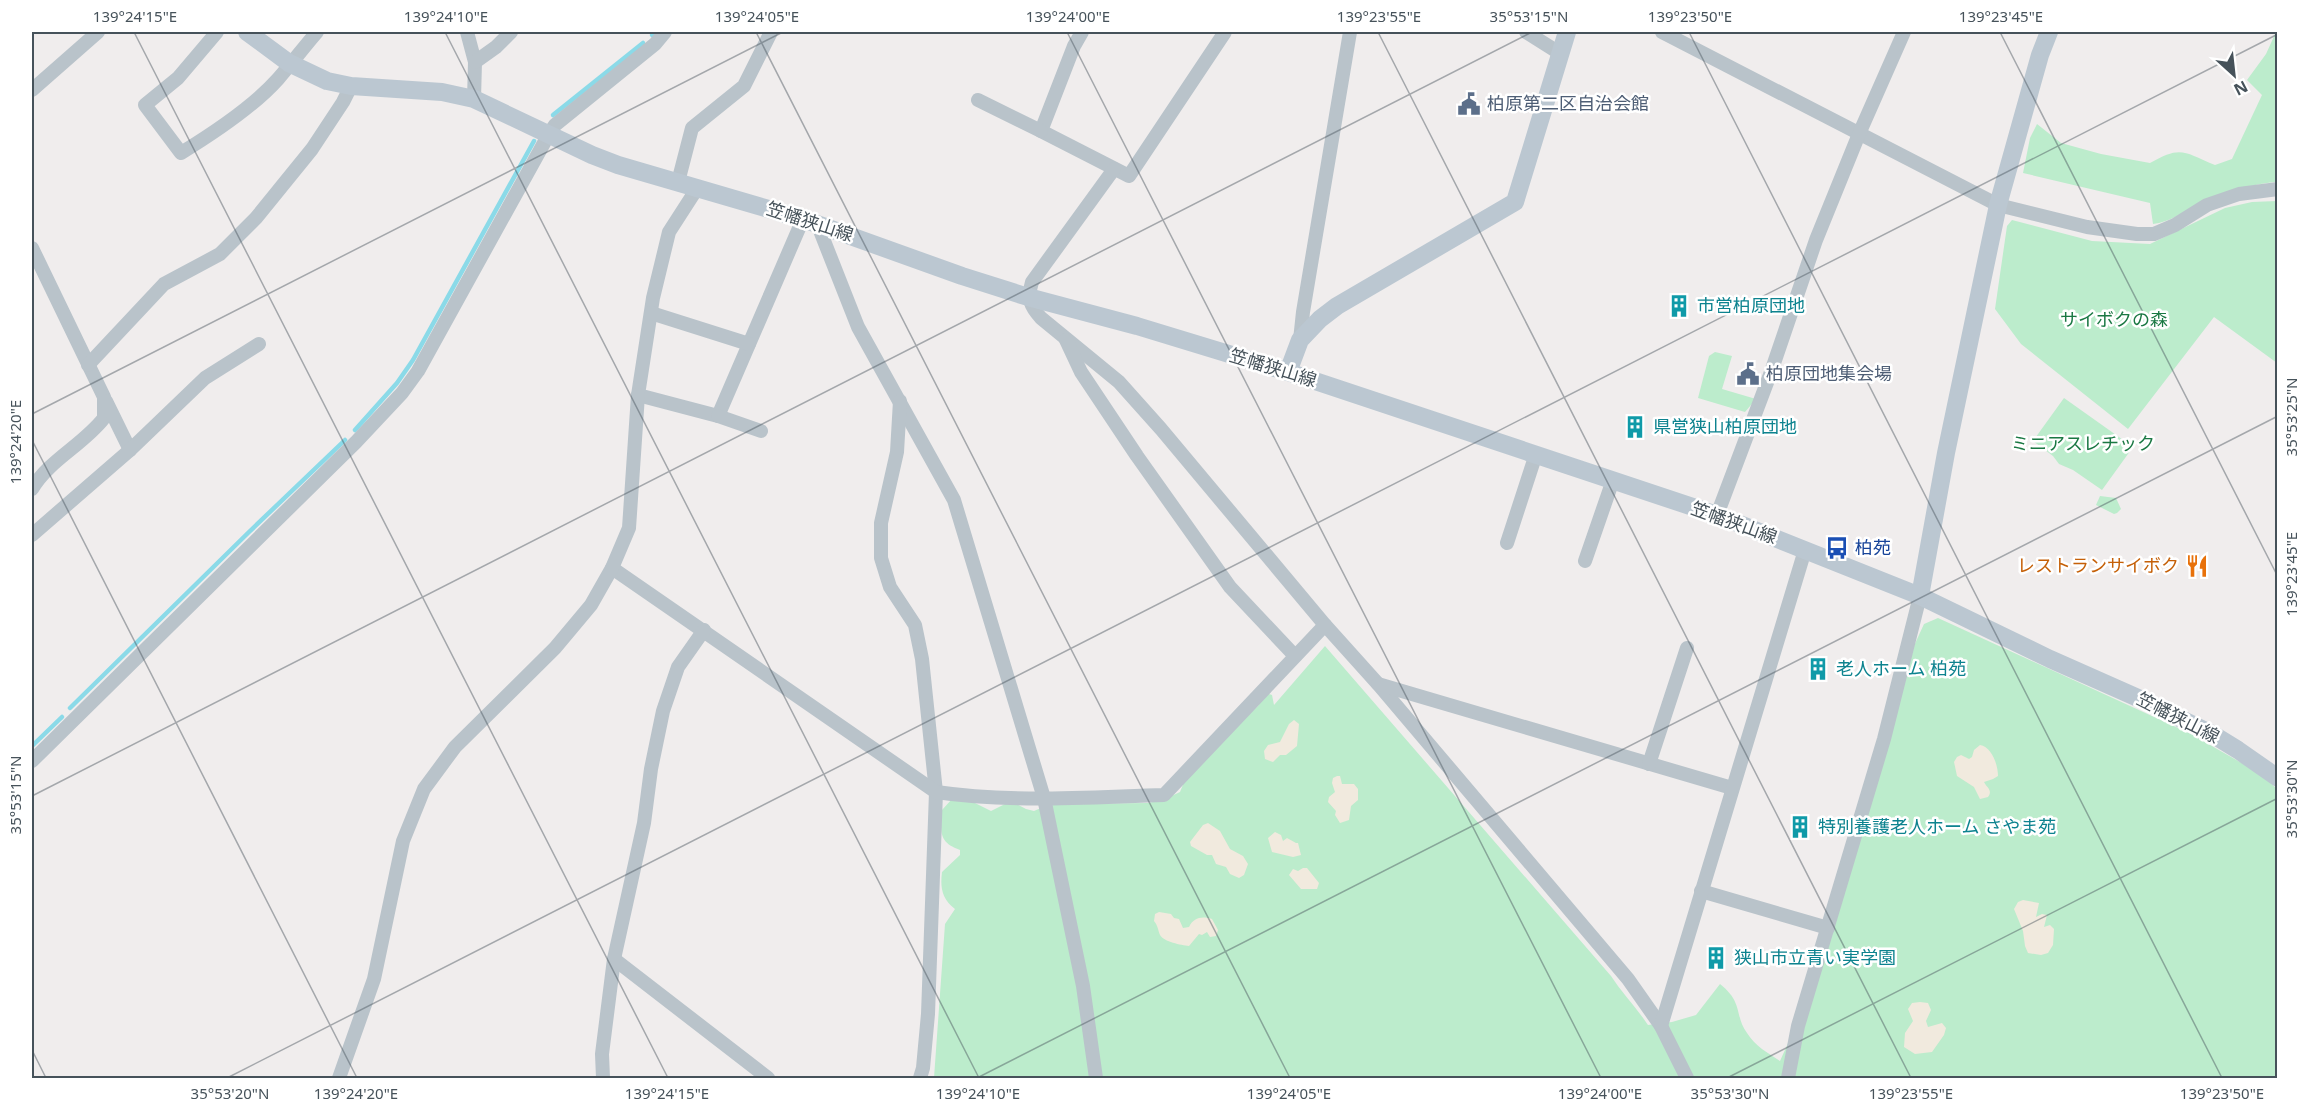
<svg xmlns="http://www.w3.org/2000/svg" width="2309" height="1110" font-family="'Noto Sans','Noto Sans JP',sans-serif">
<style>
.green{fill:#bceccc}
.sand{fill:#f1eade}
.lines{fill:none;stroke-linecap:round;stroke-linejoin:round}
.stream{stroke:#8bdae8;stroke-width:4.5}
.street{stroke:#b9c3ca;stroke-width:14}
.secondary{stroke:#bbc7d1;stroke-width:18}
.ticks{fill:none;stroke:#46525a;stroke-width:1.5;stroke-opacity:0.45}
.labels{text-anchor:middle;stroke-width:5;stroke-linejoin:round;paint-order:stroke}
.service-label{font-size:18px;fill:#4e5e75;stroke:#fff;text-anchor:start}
.street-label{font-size:18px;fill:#46525a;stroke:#fff}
.culture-label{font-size:18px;fill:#0d838f;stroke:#fff;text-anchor:start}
.park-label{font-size:18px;fill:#1a7843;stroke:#fff}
.transit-label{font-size:18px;fill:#164399;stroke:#fff;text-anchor:start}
.food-label{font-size:18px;fill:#c56008;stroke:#fff;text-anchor:end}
.neatline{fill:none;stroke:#46525a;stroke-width:2}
.ticks-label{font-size:15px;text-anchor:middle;fill:#46525a}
</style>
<rect width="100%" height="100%" fill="#f0eded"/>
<g class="green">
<path d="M 2276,32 L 2277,32 L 2277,182 C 2251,183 2221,196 2196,206 C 2181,213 2170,222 2153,224 L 2150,203 L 2023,173 L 2030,138 L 2037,124 L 2061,143 L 2101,154 L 2150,163 C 2181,145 2184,152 2215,165 L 2232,159 L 2262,95 L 2247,80 L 2266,54 Z"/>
<polygon points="2277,201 2277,363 2214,317 2128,429 2021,344 1995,309 2007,226 2012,220 2092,241 2150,244 2225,208 2252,202"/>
<polygon points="1715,352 1732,356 1722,389 1756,399 1745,412 1698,398 1709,356"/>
<polygon points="2064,398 2133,447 2102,490 2073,470 2059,464 2053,456 2033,441"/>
<polygon points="2100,496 2116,498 2121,509 2117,513 2114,514 2096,505"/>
<path d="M 1938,618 L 2189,733 L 2261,774 L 2277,789 L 2277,1078 L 934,1078 L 945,924 L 955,909 C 942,899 940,888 942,872 L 960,855 L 960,850 C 937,842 941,830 942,810 L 952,799 L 969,800 L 991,811 L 1011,801 L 1026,809 L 1034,811 L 1050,804 L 1148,803 L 1165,799 L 1180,792 L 1184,782 L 1238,724 L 1258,706 L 1266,693 L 1272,695 L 1274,705 L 1325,646 L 1611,976 C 1622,993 1636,1007 1648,1025 L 1672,1022 L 1696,1015 L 1720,984 C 1744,1003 1734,1015 1747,1033 C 1755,1046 1768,1053 1780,1061 L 1789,1041 L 1913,648 L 1924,624 Z"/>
</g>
<g class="sand">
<polygon points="1294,720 1299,724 1297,746 1286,755 1280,755 1273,762 1265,759 1264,751 1268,745 1280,742 1289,724"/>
<path d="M 1980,745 C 1992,747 1998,765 1998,776 L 1993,779 L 1984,782 C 1987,788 1993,790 1988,797 L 1980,799 L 1974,787 L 1957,776 L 1954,762 L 1957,757 L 1961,755 L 1969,759 L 1972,757 L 1974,750 Z"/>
<polygon points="1337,776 1340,776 1342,784 1354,784 1358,789 1358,800 1351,806 1349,820 1340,823 1335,815 1336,811 1328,802 1329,797 1335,792 1332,783 1333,778"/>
<polygon points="1208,823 1220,831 1230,849 1243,856 1248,864 1244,875 1239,878 1230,874 1226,867 1216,864 1212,855 1207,855 1191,846 1190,842 1203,825"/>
<polygon points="1275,832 1281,835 1283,841 1287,838 1296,843 1298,843 1301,855 1293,857 1272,852 1268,838"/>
<polygon points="1303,868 1307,868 1319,883 1317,889 1301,889 1289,875 1293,869 1298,871"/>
<polygon points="2023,900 2039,903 2036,917 2042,914 2047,915 2044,927 2050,925 2054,929 2053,945 2048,953 2041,955 2028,953 2025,946 2023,931 2014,909 2018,902"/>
<path d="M 1159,912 L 1171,914 L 1174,918 L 1179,919 L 1183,928 L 1189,927 C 1194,917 1202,916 1212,919 L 1218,930 L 1216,936 L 1210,937 L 1207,932 L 1202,935 L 1199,934 L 1189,946 C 1181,945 1164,942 1160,935 C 1158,930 1158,926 1154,921 L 1155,914 Z"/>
<polygon points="1920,1002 1928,1003 1931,1010 1926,1021 1928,1027 1942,1023 1946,1028 1944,1035 1932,1052 1915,1054 1904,1047 1905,1033 1913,1021 1908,1009 1912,1003"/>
</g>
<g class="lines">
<g class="stream">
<polyline points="652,35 655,32"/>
<polyline points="553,115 643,43"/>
<polyline points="355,430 397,383 413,360 534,141"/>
<polyline points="70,708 249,532 345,440"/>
<polyline points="32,746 62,717"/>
</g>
<g class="street">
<path d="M 217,32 L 178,78 L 145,105 L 181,153 C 212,134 254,106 278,79 C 292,63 304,47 317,32"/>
<polyline points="467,32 475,62 474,99"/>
<polyline points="1082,32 1074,46 1041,131 1129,176 1225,32"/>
<polyline points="1526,32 1561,54"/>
<polyline points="1662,32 1998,205 2087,227 2137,234 2154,234 2175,225 2207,205 2239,194 2278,189"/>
<polyline points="475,62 496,47 511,32"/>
<polyline points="32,90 98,32"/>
<polyline points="978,100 1041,131"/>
<path d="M 1114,169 L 1032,282 C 1027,298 1030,306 1041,318 L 1119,382 L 1161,429 L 1325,625 L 1378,684 L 1628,979 L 1661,1026 L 1687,1078"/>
<polyline points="678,182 692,128 744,86 771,32"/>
<polyline points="698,187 669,232 653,298 638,395 718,416 803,219"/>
<polyline points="817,223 858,327 954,500 1044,798 1083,986 1096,1078"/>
<path d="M 32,248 L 104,397 L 104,418 C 83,445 49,460 32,489"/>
<polyline points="651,313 749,344"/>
<polyline points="1066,340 1081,372 1137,456 1230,587 1295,656"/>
<polyline points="1300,340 1303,312 1350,32"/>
<polyline points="88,365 164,284 220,254 256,218 312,149 343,102 351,86"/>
<polyline points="106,401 130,450"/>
<polyline points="900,401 897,452 881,523 881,558 890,587 915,625 922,659 936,792 928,1014 923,1068 920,1078"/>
<polyline points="718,416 761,431"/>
<polyline points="1717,515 1771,372 1816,240 1859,134 1904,32"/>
<polyline points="32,535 130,450 205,378 259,344"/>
<polyline points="1507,543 1536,454"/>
<polyline points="1585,561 1613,480"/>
<path d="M 612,568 L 936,792 C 1011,803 1089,797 1164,795 L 1325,625"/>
<polyline points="1378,684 1732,788"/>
<polyline points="32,761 356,442 402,393 418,371 549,134 555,125 655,44 665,32"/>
<polyline points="1649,764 1687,648"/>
<polyline points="1701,891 1828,928"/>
<polyline points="614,959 768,1078"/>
<polyline points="1661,1026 1805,550"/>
<polyline points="339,1078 374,979 403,841 424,789 455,747 555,648 591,605 612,568 629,528 638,395"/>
<polyline points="603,1078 602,1054 614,959 644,823 651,769 663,711 678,667 704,630"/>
<polyline points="1788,1078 1798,1026 1884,739 1920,596"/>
</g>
<g class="secondary">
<polyline points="247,32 289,63 327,81 351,86 442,92 474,99 592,155 618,165 803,219 962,276 1028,297 1137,326 1288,372 1717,515 1920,596 2050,659 2138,698 2212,734 2238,750 2278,778"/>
<polyline points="1288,372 1300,340 1320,319 1337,306 1515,202 1567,32"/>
<polyline points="1920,596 1946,453 1998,205 2040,55 2049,32"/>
</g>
</g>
<path class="ticks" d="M 32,32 L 33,32M 134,32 L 668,1078M 445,32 L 979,1078M 756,32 L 1290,1078M 1067,32 L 1601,1078M 1378,32 L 1911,1078M 1689,32 L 2222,1078M 2000,32 L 2278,577M 32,414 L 783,32M 32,440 L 357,1078M 32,796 L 1532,32M 32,1050 L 46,1078M 227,1078 L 2278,34M 977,1078 L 2278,416M 1727,1078 L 2278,798"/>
<defs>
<g id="civic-bare" transform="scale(1.8)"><path d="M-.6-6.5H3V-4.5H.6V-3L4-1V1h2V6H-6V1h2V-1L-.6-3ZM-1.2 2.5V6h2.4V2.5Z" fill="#5c6f8a" stroke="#fff" stroke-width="2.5" paint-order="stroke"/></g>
<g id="building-bare" transform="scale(1.8)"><path d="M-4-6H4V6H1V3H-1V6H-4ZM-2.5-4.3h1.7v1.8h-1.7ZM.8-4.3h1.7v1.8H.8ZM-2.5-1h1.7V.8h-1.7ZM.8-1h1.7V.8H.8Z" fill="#0f9aa8" stroke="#fff" stroke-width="2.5" paint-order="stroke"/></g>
<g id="bus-bare" transform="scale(1.8)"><path d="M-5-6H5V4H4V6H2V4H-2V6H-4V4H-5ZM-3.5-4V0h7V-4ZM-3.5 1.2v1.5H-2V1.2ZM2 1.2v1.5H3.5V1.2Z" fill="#1a4fb4" stroke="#fff" stroke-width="2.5" paint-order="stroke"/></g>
<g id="restaurant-bare" transform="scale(1.8)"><path d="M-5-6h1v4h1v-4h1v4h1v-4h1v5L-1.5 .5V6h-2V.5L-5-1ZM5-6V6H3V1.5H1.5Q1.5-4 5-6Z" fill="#e8710a" stroke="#fff" stroke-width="2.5" paint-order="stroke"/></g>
</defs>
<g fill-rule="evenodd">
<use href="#civic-bare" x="1469" y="104"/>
<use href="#building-bare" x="1679" y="306"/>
<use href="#civic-bare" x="1748" y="374"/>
<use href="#building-bare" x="1635" y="427"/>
<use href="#bus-bare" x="1837" y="548"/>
<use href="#restaurant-bare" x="2197" y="566"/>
<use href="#building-bare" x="1818" y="669"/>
<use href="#building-bare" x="1800" y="827"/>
<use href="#building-bare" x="1716" y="958"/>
</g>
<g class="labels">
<g class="service-label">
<text x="1487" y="110">柏原第二区自治会館</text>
<text x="1766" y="380">柏原団地集会場</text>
</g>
<g class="street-label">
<text transform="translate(810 222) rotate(18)" y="6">笠幡狭山線</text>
<text transform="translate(1273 368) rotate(17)" y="6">笠幡狭山線</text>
<text transform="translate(1734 523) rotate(20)" y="6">笠幡狭山線</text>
<text transform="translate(2178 718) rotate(27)" y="6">笠幡狭山線</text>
</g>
<g class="culture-label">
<text x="1697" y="312">市営柏原団地</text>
<text x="1653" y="433">県営狭山柏原団地</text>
<text x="1836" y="675">老人ホーム 柏苑</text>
<text x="1818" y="833">特別養護老人ホーム さやま苑</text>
<text x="1734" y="964">狭山市立青い実学園</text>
</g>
<g class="park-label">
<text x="2114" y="326">サイボクの森</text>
<text x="2083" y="450">ミニアスレチック</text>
</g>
<g class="transit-label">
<text x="1855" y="554">柏苑</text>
</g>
<g class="food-label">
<text x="2179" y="572">レストランサイボク</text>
</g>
</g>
<rect width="2309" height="1110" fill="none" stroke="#ffffff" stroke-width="66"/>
<g transform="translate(2234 75) rotate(153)" stroke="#ffffff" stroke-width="4.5" paint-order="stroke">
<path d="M0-4.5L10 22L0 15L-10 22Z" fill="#46525a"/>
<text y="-9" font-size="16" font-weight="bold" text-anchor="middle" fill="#46525a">N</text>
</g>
<rect x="33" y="33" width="2243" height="1044" class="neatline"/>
<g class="ticks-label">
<text x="135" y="22">139°24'15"E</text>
<text x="446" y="22">139°24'10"E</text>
<text x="757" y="22">139°24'05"E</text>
<text x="1068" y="22">139°24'00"E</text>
<text x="1379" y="22">139°23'55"E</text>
<text x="1529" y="22">35°53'15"N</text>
<text x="1690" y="22">139°23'50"E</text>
<text x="2001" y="22">139°23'45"E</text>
<text transform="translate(2292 417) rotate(-90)" y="5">35°53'25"N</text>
<text transform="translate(16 442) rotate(-90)" y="5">139°24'20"E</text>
<text transform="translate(2292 574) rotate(-90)" y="5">139°23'45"E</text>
<text transform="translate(16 795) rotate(-90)" y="5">35°53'15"N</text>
<text transform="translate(2292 799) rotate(-90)" y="5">35°53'30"N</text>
<text x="230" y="1099">35°53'20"N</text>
<text x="356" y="1099">139°24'20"E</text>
<text x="667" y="1099">139°24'15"E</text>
<text x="978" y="1099">139°24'10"E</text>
<text x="1289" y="1099">139°24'05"E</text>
<text x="1600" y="1099">139°24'00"E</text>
<text x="1730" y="1099">35°53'30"N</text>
<text x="1911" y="1099">139°23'55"E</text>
<text x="2222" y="1099">139°23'50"E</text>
</g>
</svg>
